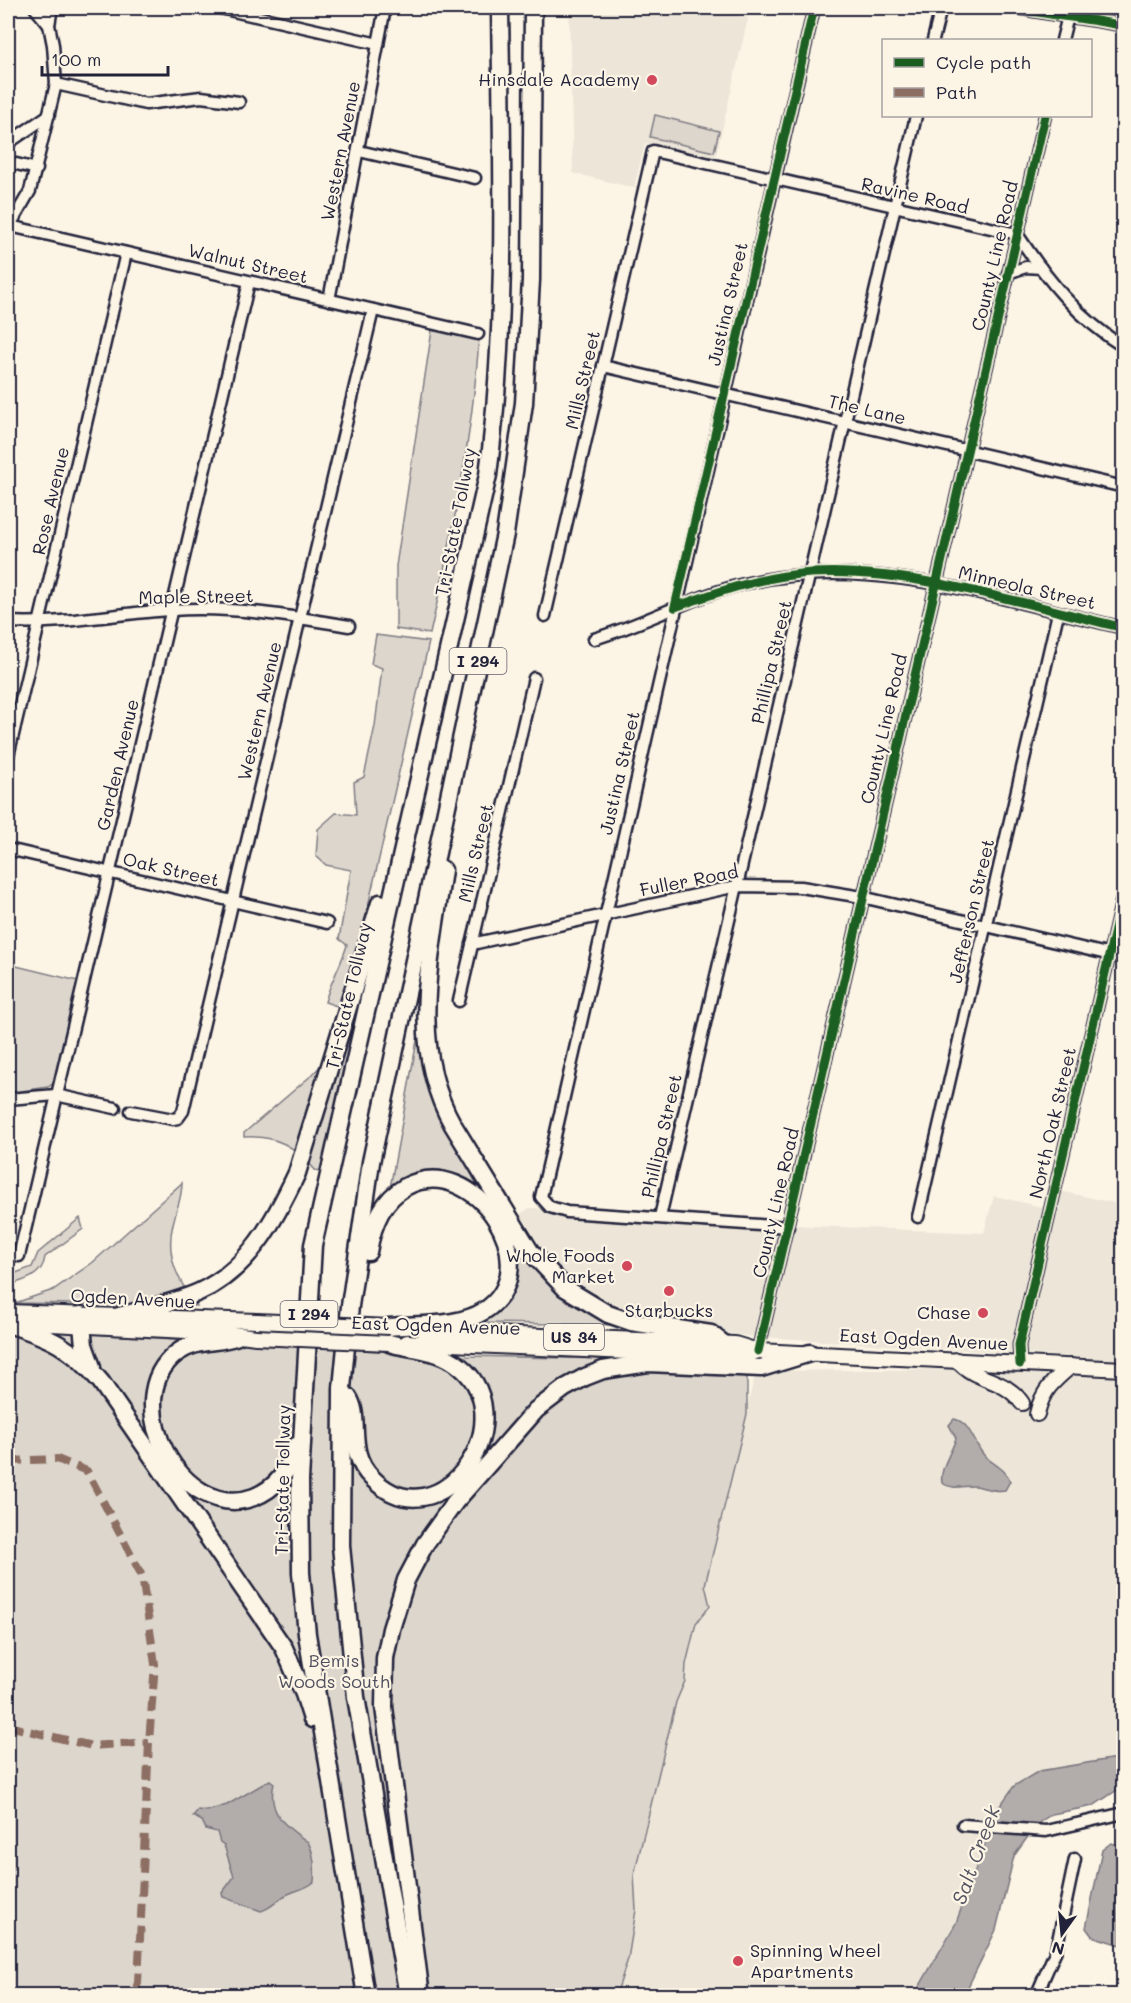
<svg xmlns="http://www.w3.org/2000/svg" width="1131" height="2003" font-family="Mali,sans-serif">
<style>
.built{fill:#ece5d8}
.green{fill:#dcd6cc;stroke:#7f7c84;stroke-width:1.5}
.water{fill:#b2adab;stroke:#78757e;stroke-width:1.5}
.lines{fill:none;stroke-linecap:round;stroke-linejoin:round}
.minor-casing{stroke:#22223b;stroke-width:15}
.major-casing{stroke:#22223b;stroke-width:18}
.highway-casing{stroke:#22223b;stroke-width:21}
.minor{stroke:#fcf5e5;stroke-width:10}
.major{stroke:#fcf5e5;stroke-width:14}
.highway{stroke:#fcf5e5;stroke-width:16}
.major-bridge-casing{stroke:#22223b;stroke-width:18;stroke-linecap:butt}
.major-bridge{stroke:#fcf5e5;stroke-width:14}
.quiet{stroke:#8d6e63;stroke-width:8;stroke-dasharray:15 8;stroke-linecap:butt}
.cycleway-casing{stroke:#fcf5e5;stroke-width:13}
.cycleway{stroke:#1b5e20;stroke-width:9}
.poi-dot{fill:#d1495b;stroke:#fcf5e5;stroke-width:2}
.labels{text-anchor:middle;stroke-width:4.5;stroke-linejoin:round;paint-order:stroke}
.shield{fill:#fcf5e5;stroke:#63616e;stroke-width:1.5}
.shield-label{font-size:16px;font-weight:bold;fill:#22223b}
.poi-label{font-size:18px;fill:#22223b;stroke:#fcf5e5;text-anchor:end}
.street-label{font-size:18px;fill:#22223b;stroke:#fcf5e5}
.park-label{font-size:18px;fill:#504f5f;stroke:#fcf5e5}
.water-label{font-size:20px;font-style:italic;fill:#545362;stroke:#fcf5e5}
</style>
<rect width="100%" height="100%" fill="#fcf5e5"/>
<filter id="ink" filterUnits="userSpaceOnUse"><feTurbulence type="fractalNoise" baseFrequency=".0167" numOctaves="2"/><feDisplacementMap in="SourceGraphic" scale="12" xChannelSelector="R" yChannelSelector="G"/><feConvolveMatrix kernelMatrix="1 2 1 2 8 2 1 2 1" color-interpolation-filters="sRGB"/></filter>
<g filter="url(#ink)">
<g class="built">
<polygon points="569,8 705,8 748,18 715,160 645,143 634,188 573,173"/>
<polygon points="1051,1189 1123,1205 1123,1360 748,1336 687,1327 636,1315 590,1296 556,1270 520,1214 530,1208 811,1226 984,1233 994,1196 1047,1208"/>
<polygon points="987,1369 1123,1377 1123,1757 1039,1771 971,1885 956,1923 914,1995 604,1996 756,1371"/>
</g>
<g class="green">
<polygon points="655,115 719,131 714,152 650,137"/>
<path d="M 432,330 L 479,339 C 472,439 452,537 430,634 L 396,629 L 396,566 Z"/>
<path d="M 376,635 L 429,642 L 348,993 L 340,1007 L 325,1002 C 330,982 341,966 347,945 L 339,939 L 351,870 L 326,865 L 316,856 L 318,829 L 336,813 L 356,815 L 354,782 L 364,777 L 375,726 L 382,668 L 371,664 Z"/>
<polygon points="8,964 78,981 54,1083 48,1087 8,1093"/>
<path d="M 362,1008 L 325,1172 L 315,1170 C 296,1146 275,1135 244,1137 L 244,1133 L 313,1074 L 346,1038 Z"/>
<path d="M 418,1035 L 427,1087 L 477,1185 C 443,1165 422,1163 390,1188 Z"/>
<path d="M 182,1183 C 182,1198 176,1210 173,1224 C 165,1256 178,1281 197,1306 L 15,1303 L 53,1290 L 92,1263 Z"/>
<path d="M 80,1218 L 83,1229 L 45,1257 C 43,1276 24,1281 8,1285 L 8,1273 L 16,1273 L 32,1267 L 38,1253 Z"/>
<path d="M 521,1250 C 552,1290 573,1305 619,1325 L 481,1323 C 510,1306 520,1285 517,1253 Z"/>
<polygon points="8,1329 463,1356 612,1359 747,1374 747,1414 705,1585 710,1606 696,1623 686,1664 685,1681 676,1702 634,1875 636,1910 628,1959 618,1989 619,1995 8,1995"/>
</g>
<g class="water">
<path d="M 954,1419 C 970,1422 974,1443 983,1454 C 991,1464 1006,1468 1010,1481 L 1005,1490 C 994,1492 986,1488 976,1486 C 963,1485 954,1491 942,1483 C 939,1469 952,1452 956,1438 L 949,1425 Z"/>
<polygon points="1123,1757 1123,1786 1093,1806 1052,1814 1037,1824 1014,1856 996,1930 964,1995 914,1996 956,1923 997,1810 1014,1786 1039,1771"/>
<path d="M 270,1780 L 274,1783 C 267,1812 284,1826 308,1842 C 315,1854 315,1869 314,1882 C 306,1889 296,1890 286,1895 C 277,1900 272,1908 261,1911 L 223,1897 L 222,1893 L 234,1877 L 224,1845 L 220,1842 L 217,1832 L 206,1829 L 202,1821 L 193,1816 L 198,1810 L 207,1811 L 227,1805 Z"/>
<polygon points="1111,1843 1123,1846 1123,1946 1092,1936 1086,1928 1102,1850"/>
</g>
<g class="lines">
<g class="minor-casing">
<g id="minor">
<polyline points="35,8 49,25"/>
<polyline points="220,8 378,44"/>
<path d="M 1018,8 C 1053,16 1088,18 1124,26"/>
<polyline points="933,40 941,8"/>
<polyline points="1062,40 1070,8"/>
<polyline points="56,84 146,104 201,97 239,102"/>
<polyline points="8,143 49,115"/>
<polyline points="359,151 475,178"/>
<polyline points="8,162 37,169"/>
<polyline points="10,226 478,334"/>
<polyline points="8,229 30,191 56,84 53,45 49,25 52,8"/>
<polyline points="1008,273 1026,267 1041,268"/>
<polyline points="329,300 385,8"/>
<polyline points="603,366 1124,487"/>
<path d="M 545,616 L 653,151 L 1017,234 C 1046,278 1078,319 1124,347"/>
<path d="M 8,622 C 63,625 117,613 172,610 C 231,606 290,616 349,626"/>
<path d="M 594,639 C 647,623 695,595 748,583 C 874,554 1001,600 1124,628"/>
<polyline points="8,756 126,253"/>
<polyline points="8,849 327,923"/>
<polyline points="472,944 737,886 801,887 862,897 1124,958"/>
<polyline points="459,1001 534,678"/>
<polyline points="8,1099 56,1095 115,1108"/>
<polyline points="131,1111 173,1119 178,1118 183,1111 373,310"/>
<polyline points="660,1217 916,116"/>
<polyline points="918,1217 1058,613"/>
<polyline points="788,1227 567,1212 550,1207 541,1197 814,8"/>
<polyline points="19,1256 249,282"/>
<polyline points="758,1351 1045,116"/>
<polyline points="1020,1364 1019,1345 1124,891"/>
<polyline points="963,1825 1046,1831 1124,1813"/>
<polyline points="1036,1996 1056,1950 1075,1859"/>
</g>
</g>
<g class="major-casing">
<g id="major">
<polyline points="8,1312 257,1321"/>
<polyline points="13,1322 225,1333 256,1337"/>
<polyline points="424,1331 735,1344 758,1351 1124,1369"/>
<polyline points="407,1342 740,1357 758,1351"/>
<path d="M 957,1360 C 977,1383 1004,1377 1022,1403"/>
<path d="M 1037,1414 C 1042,1391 1053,1381 1071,1366"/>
</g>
</g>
<g class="highway-casing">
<g id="highway">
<path d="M 443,870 C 431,956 408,1046 453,1125 L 530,1251 L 565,1288 L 608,1314 L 631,1322 L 711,1334 L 724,1344"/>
<path d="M 368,1252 C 372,1226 381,1201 405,1187 C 474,1149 551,1268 484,1311 C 459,1327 418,1324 389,1327"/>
<polyline points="81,1315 84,1345 92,1367"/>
<path d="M 119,1316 C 146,1309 174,1303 199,1292 C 248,1270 275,1220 297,1173 L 380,903"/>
<path d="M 8,1324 C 50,1337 72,1347 101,1382 L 284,1648 L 304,1694 L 312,1719"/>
<path d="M 238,1336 C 217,1344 195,1339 177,1353 C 116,1399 182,1524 254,1497 C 277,1488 290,1469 296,1446"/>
<path d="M 348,1397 C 362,1417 345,1452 372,1478 C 441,1548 531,1413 454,1362 C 434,1349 411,1349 389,1343"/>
<path d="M 366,1996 L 307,1634 L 301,1573 L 300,1480 L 313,1245 L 488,475 C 508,319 502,164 500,8"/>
<polyline points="408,1996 356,1697 341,1546 342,1388 350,1306 371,1162 505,534 524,403 531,280 533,8"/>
<polyline points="421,1996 384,1707 385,1658 391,1629 406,1580 425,1544 455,1502 536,1410 565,1388 585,1377 603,1370 648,1363 761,1368 810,1353"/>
</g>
</g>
<use href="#minor" class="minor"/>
<use href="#major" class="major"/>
<use href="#highway" class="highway"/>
<g class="major-bridge-casing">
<g id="major-bridge">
<polyline points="257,1321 389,1327"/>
<polyline points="256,1337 389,1343"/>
</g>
</g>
<use href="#major-bridge" class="major-bridge"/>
<g class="quiet">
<polyline points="8,1461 57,1459 87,1471 142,1576 155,1664 149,1742 138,1983 133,1996"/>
<polyline points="8,1726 92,1746 149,1742"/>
</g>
<g class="cycleway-casing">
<g id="cycleway">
<path d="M 1018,8 C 1053,16 1088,18 1124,26"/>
<polyline points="675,607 814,8"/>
<path d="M 675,607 C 720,591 764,576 811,573 C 911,567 1026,605 1124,628"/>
<polyline points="758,1351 1045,116"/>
<polyline points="1020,1364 1019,1345 1124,891"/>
</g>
</g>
<use href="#cycleway" class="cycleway"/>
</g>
</g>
<g class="poi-dot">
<circle cx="652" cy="80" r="6"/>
<circle cx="627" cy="1266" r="6"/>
<circle cx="669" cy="1291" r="6"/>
<circle cx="983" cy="1313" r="6"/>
<circle cx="738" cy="1961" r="6"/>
</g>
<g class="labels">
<g class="shield">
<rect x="449.5" y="648" width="57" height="26" rx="4.5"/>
<rect x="280.5" y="1301" width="57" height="26" rx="4.5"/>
<rect x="544" y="1324" width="60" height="26" rx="4.5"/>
</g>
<g class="shield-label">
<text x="478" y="667">I 294</text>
<text x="309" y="1320">I 294</text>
<text x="574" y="1343">US 34</text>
</g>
<g class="poi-label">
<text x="640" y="86">Hinsdale Academy</text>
<text x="615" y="1262">Whole Foods<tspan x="615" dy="21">Market</tspan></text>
<text x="669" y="1317" text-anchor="middle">Starbucks</text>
<text x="971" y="1319">Chase</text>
<text x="750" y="1957" text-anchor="start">Spinning Wheel<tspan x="750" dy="21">Apartments</tspan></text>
</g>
<g class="street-label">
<text transform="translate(341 151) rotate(-79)" y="6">Western Avenue</text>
<text transform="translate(915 196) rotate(13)" y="6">Ravine Road</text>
<text transform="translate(995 256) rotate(-77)" y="6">County Line Road</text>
<text transform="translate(248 264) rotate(13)" y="6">Walnut Street</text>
<text transform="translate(728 304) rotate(-77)" y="6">Justina Street</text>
<text transform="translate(583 380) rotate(-77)" y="6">Mills Street</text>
<text transform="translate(867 410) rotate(13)" y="6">The Lane</text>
<text transform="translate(51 501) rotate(-77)" y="6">Rose Avenue</text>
<text transform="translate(456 522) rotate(-79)" y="6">Tri-State Tollway</text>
<text transform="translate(1027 588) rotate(13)" y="6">Minneola Street</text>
<text transform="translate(196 597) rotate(-1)" y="6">Maple Street</text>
<text transform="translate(772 662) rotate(-77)" y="6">Phillipa Street</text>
<text transform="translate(260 711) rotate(-77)" y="6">Western Avenue</text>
<text transform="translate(884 729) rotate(-77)" y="6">County Line Road</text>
<text transform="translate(118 765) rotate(-77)" y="6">Garden Avenue</text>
<text transform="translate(620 773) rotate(-77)" y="6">Justina Street</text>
<text transform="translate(476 853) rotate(-77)" y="6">Mills Street</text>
<text transform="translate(171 870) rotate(13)" y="6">Oak Street</text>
<text transform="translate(689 881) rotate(-11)" y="6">Fuller Road</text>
<text transform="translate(972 911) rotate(-77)" y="6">Jefferson Street</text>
<text transform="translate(349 996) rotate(-77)" y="6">Tri-State Tollway</text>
<text transform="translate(1053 1123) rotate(-77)" y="6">North Oak Street</text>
<text transform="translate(662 1136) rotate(-77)" y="6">Phillipa Street</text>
<text transform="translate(776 1203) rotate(-77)" y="6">County Line Road</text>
<text transform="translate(133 1299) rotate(3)" y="6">Ogden Avenue</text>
<text transform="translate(436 1326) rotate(2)" y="6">East Ogden Avenue</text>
<text transform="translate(924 1340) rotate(3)" y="6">East Ogden Avenue</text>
<text transform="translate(283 1480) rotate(-89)" y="6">Tri-State Tollway</text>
</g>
<g class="park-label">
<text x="334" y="1667">Bemis<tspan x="334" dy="21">Woods South</tspan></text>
</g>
<g class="water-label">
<text transform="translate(976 1855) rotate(-70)" y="7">Salt Creek</text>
</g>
</g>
<rect width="1131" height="2003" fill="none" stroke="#fcf5e5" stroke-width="30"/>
<rect x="15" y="15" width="1101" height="1973" fill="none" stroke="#22223b" stroke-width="2" filter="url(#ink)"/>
<rect x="882" y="39" width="210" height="78" fill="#fcf5e5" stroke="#a5a1a1" stroke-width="1.5"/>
<rect x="894" y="58" width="30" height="9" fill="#1b5e20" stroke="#a5a1a1" stroke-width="1.5"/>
<text x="936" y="69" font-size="18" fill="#22223b">Cycle path</text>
<rect x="894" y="88" width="30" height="9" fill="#8d6e63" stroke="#a5a1a1" stroke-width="1.5"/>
<text x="936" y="99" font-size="18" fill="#22223b">Path</text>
<g transform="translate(1062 1934) rotate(195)" stroke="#fcf5e5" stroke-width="4.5" paint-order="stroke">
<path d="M0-4.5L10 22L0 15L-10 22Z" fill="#22223b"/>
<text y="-9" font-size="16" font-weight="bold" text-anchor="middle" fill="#22223b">N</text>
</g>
<path d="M42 66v9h126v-9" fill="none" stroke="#22223b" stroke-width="3"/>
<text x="51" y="66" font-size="18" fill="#22223b" stroke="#fcf5e5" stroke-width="4.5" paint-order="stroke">100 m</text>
</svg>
